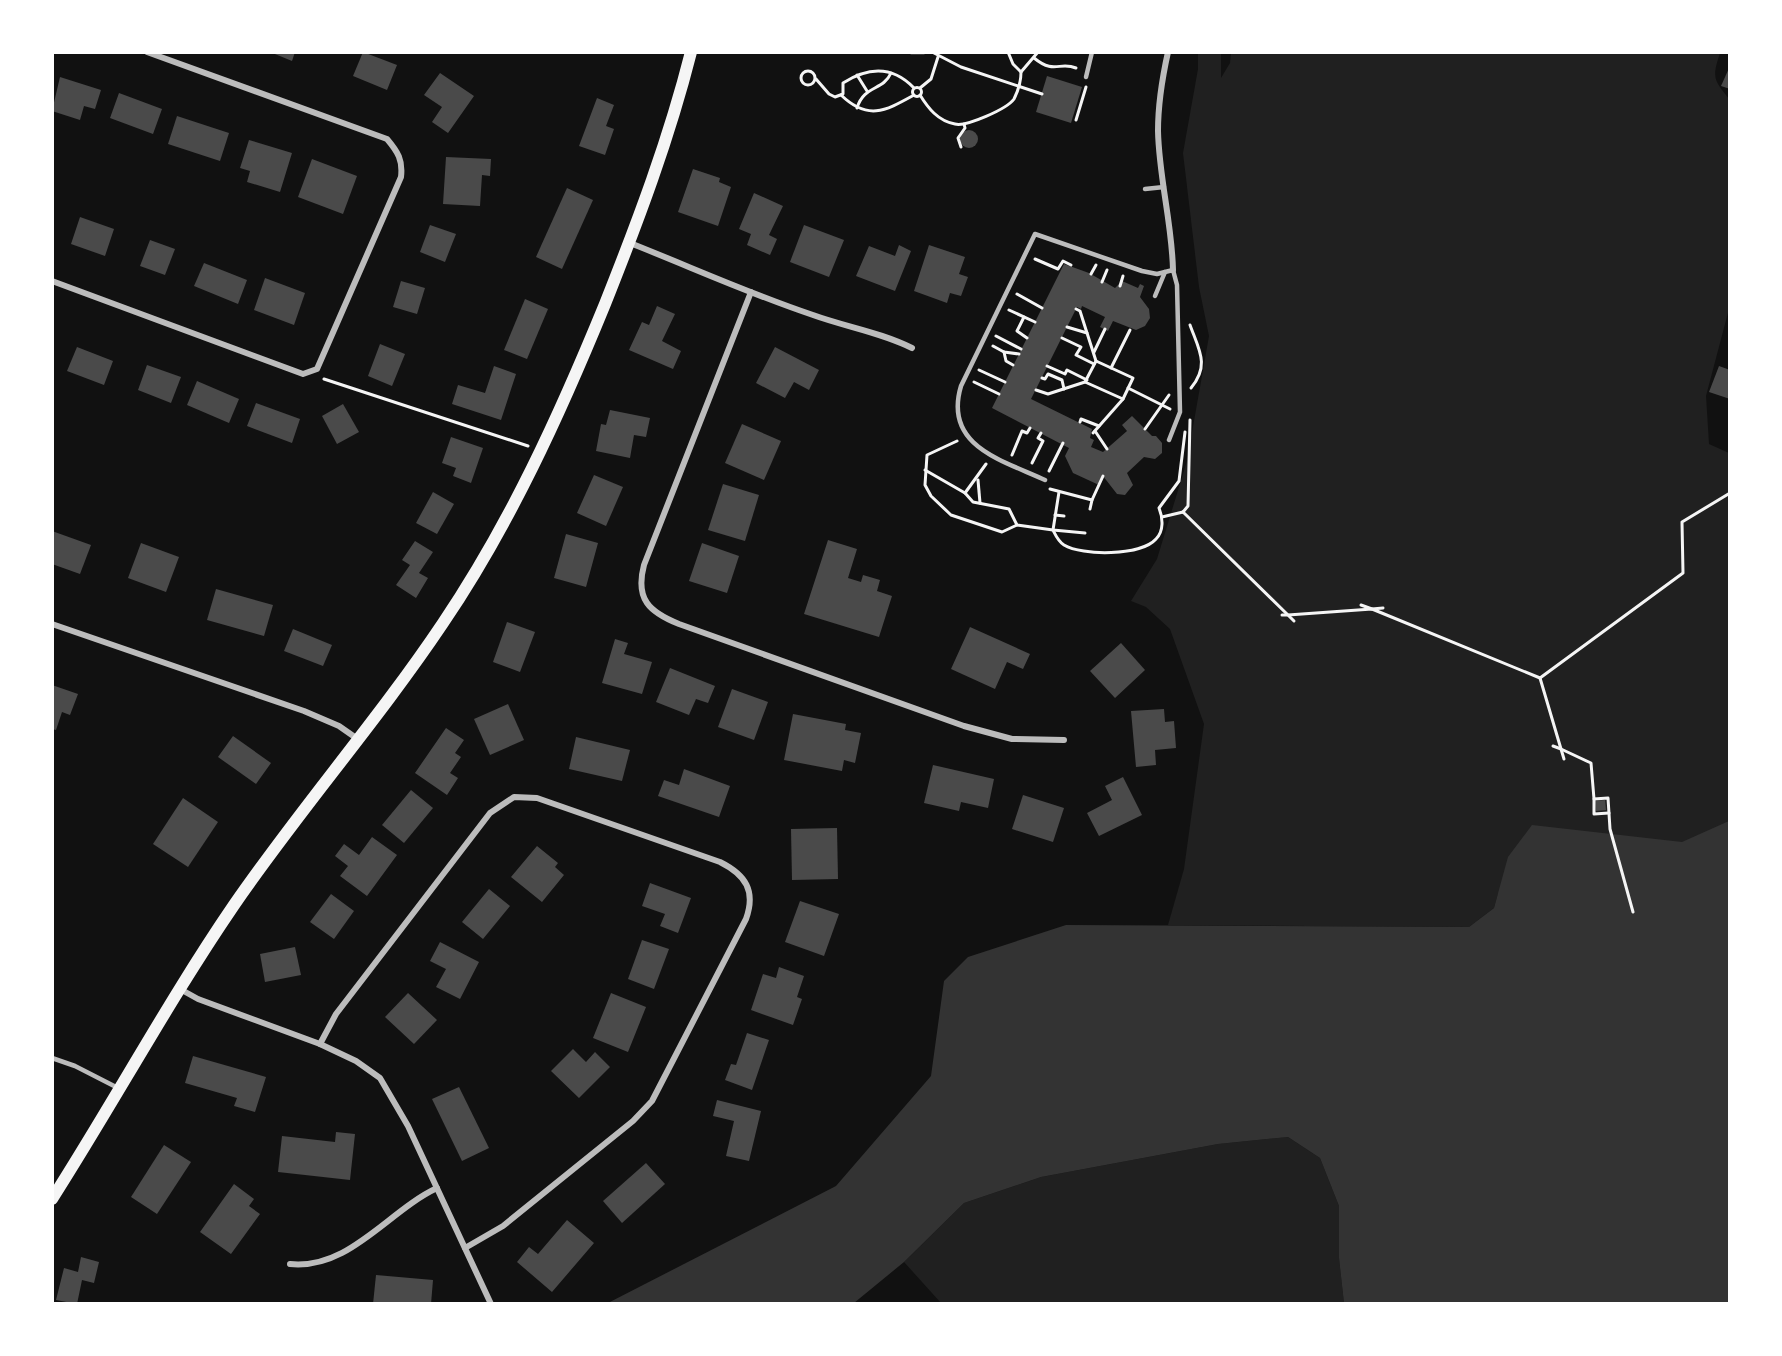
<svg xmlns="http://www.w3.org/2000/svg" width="1782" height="1356" font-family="Rubik,sans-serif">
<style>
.green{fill:#202020}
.water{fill:#333}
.building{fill:#4a4a4a}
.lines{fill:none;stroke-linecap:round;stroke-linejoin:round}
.path{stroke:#f5f5f5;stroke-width:3}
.service{stroke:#bcbcbc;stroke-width:4.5}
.minor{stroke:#bcbcbc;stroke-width:6}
.secondary{stroke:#f5f5f5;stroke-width:12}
</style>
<rect width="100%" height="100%" fill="#111"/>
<g class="green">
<path d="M 1198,53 L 1221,53 L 1221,78 L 1230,63 L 1231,53 L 1720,53 C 1712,78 1713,79 1730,100 L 1730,305 L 1706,396 L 1709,444 L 1729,453 L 1729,827 L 1719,832 L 1498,894 L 1494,908 L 1469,927 L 1168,925 L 1184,869 L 1204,724 L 1170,629 L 1146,607 L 1131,601 L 1157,559 L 1187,461 L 1209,336 L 1199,287 L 1183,153 L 1198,69 Z"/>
<polygon points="1288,1137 1320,1158 1339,1206 1339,1258 1344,1303 941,1303 904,1262 964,1203 1041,1177 1218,1144"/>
</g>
<polygon class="water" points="1729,821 1729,1303 1344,1303 1339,1258 1339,1206 1320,1158 1288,1137 1218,1144 1041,1177 964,1203 904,1262 854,1303 606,1304 836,1186 931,1076 944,981 968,957 1066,925 1469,927 1494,908 1508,857 1532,825 1682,842"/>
<g class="building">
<polygon points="270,52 295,52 292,61"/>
<polygon points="363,52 397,65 387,90 353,76"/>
<polygon points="1730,66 1730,89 1721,86"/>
<polygon points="440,73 474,96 448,133 432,122 442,107 424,95"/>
<polygon points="1047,76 1082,87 1071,123 1036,112"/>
<polygon points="60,77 101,90 95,109 84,106 80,120 52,111"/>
<polygon points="119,93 162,109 153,134 110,118"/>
<polygon points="597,98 614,105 606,126 614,129 605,155 579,146"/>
<polygon points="177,116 229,133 220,161 168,144"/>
<circle cx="969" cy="139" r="9"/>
<polygon points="249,140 292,153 280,192 247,182 250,171 240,168"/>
<polygon points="446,157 491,159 490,176 482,175 480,206 443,204"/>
<polygon points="312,159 357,176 343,214 298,197"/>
<polygon points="693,169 720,178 719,182 731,187 718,226 678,212"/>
<polygon points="567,188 593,200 562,269 536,257"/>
<polygon points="754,193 783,206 769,235 777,239 770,255 747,245 751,234 739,229"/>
<polygon points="80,217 114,229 105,256 71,244"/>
<polygon points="430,225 456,234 445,262 420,252"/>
<polygon points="804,225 844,240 829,277 790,262"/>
<polygon points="150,240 175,249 165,275 140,266"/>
<polygon points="899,245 911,251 895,291 856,276 869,246 895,256"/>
<polygon points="929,245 965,257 959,274 968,277 961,296 950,293 947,303 914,291"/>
<polygon points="204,263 247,280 238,304 194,286"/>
<polygon points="1064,264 1089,273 1115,288 1122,281 1138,288 1140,284 1144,286 1140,297 1149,309 1150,318 1145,326 1136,330 1113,321 1108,331 1100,327 1105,317 1082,306 1081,309 1077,307 1031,399 1092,429 1090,438 1094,440 1091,447 1103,452 1127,431 1122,425 1132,416 1152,436 1156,436 1162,443 1162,453 1155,459 1144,457 1127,473 1133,485 1125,495 1117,494 1103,476 1099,485 1073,473 1065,456 1069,448 992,408"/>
<polygon points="265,278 305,293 294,325 254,310"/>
<polygon points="401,281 425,288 417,314 393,307"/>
<polygon points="525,299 548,309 527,359 504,350"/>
<polygon points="657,306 675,314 662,341 681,351 673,369 629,350 642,322 649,325"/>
<polygon points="380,344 405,354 392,386 368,376"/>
<polygon points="77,347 113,361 104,385 67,371"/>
<polygon points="775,347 819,370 809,390 794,382 785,398 756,383"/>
<polygon points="147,365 181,377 171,403 138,390"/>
<polygon points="494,366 516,374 501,420 452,404 458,385 485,393"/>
<polygon points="1719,366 1730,370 1730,399 1709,392"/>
<polygon points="197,381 239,399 229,423 187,405"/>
<polygon points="256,403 300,419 292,443 247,426"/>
<polygon points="343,404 359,432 337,444 322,416"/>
<polygon points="610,410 650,418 646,437 634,435 630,458 596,451 601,424 606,425"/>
<polygon points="742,424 781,441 764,480 725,463"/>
<polygon points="451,437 483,448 471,483 453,476 456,468 442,463"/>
<polygon points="594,475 623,487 606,526 577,513"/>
<polygon points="723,484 759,495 745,541 708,530"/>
<polygon points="433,492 454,504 437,534 416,523"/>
<polygon points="52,531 91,545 80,574 52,564"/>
<polygon points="566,534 598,543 586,587 554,578"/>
<polygon points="828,540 857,549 848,578 861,582 863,575 880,580 877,591 892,596 879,637 804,614"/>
<polygon points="415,541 433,552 419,573 428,578 416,598 396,585 410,565 402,560"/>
<polygon points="141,543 179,557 166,592 128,578"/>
<polygon points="702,543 739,556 727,593 689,581"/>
<polygon points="216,589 273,605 264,636 207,620"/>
<polygon points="507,622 535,632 520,672 493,662"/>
<polygon points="970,627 1030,654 1023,669 1007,662 995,689 951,669"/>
<polygon points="293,629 332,645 323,666 284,651"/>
<polygon points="615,639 628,643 624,654 652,662 642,694 602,683"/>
<polygon points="1121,643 1145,670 1115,698 1090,671"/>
<polygon points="670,668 715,686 708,703 696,699 689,715 656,702"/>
<polygon points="52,685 78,694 70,715 62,712 56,730 52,729"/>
<polygon points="732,689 768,702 754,740 718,727"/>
<polygon points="508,704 524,740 490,755 474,719"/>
<polygon points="1164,709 1165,722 1174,721 1176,748 1155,750 1156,765 1136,767 1131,711"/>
<polygon points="793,714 846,724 845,730 861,733 855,763 844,760 842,771 784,760"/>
<polygon points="446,728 464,740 455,753 461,757 450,773 458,778 447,795 415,773"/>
<polygon points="233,736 271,763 256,784 218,757"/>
<polygon points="576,737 630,750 622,781 569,769"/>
<polygon points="933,765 994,779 988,808 961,802 959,811 924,803"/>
<polygon points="684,769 730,786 719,817 658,796 664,780 679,785"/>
<polygon points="1123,777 1142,815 1099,836 1087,813 1112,800 1105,786"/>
<polygon points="411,790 433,808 404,843 382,825"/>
<polygon points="1023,795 1064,808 1053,842 1012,829"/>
<polygon points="183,798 218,822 188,867 153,844"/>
<polygon points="1605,800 1606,810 1596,811 1595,801"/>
<polygon points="837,828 838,879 792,880 791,829"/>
<polygon points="372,837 397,855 367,896 340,876 348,866 335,856 344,844 359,855"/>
<polygon points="537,846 558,863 555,867 564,875 542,902 511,877"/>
<polygon points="650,883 691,898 678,933 660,926 665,914 642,906"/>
<polygon points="489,889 510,906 483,939 462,922"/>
<polygon points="331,894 354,911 334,939 310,922"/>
<polygon points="800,901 839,914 824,956 785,942"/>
<polygon points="642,940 669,949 654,989 628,979"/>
<polygon points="440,942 479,962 460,999 436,987 446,969 430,961"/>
<polygon points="295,947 301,975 265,982 260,954"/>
<polygon points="779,967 804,976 797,997 802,999 793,1025 751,1010 763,974 776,978"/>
<polygon points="408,993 437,1020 414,1044 385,1017"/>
<polygon points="611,993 646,1007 628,1052 593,1038"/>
<polygon points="747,1033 769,1040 752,1090 725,1080 731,1064 736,1065"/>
<polygon points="573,1049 586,1062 595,1052 610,1067 579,1098 551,1071"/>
<polygon points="193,1056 266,1077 255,1112 234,1106 237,1098 185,1083"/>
<polygon points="459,1087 489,1148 462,1161 432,1099"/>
<polygon points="717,1100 761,1111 749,1161 726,1156 734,1121 713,1116"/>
<polygon points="336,1132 355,1134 350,1180 278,1172 282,1136 335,1142"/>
<polygon points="164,1145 191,1162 157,1214 131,1197"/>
<polygon points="646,1163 665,1184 622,1223 603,1201"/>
<polygon points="234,1184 254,1199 249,1206 260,1214 231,1254 200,1232"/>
<polygon points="567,1220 594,1243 552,1292 517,1262 529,1247 538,1254"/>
<polygon points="81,1257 99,1262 94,1283 82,1280 77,1304 56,1300 64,1268 78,1272"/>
<polygon points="376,1275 433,1280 431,1304 373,1304"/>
</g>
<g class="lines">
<g class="path">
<polyline points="1008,52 1013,64 1021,72 1038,52"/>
<polyline points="934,53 961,67 1042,94"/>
<path d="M 1034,58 C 1055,75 1059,61 1076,68"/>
<circle cx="808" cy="78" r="7"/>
<polyline points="857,75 867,91"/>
<path d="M 816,79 L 829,94 L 835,97 L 843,94 L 843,83 C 868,67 892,65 914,88"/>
<circle cx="917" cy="92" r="4.5"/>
<polyline points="920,88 931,79 938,57"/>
<path d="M 841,95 C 868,121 885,111 914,95"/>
<path d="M 920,95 C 928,108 938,121 955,124 C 966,127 1007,109 1014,99 C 1018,91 1021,80 1021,72"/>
<path d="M 857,108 C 864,85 883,91 891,73"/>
<polyline points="1076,120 1086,87"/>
<polyline points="961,147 958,138 965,128 964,124"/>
<polyline points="1035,259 1058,269 1063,261 1071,265"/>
<polyline points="1091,274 1096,265"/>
<polyline points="1102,282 1107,270"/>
<polyline points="1120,286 1123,276"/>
<polyline points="1017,294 1042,308"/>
<polyline points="1076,309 1080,311 1087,333"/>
<polyline points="1009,310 1035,322"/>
<polyline points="1024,317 1017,331 1027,338"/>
<path d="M 1190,325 C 1199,350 1210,365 1191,388"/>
<polyline points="1067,327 1087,333 1096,361"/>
<polyline points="996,336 1021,349"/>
<polyline points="1062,338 1081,347 1076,355 1094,364"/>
<polyline points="993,346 1004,352 1019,354"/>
<polyline points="1004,352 1006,361 1013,365"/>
<polyline points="1094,352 1105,329"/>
<polygon points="1096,361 1133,378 1123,399 1085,382"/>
<polyline points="1047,366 1065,374 1067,370 1087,380"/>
<polyline points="1111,368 1130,330"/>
<polyline points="979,370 1005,382"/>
<polyline points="1042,378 1045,379 1048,374 1062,380 1064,389"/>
<polyline points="324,379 528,446"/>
<polyline points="974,382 999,394"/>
<polyline points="1128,388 1170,409"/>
<polyline points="1036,390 1048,394 1085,382"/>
<polyline points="1080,422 1081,419 1099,426"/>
<polyline points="1145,429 1169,395"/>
<polyline points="1095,431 1107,449"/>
<polyline points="1093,433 1123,399"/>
<polyline points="957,441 927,455 925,485 931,496 951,515 1002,532 1017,525"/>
<polyline points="1012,455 1022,431 1027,433 1030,428"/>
<polyline points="1032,463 1043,441 1038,438 1041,433"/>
<path d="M 986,464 L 965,493 L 973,502 L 1009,509 L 1017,525 L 1053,530 C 1056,536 1058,541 1064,545 C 1082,556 1141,556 1156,539 C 1164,531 1163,518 1159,508 L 1179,481 L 1185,432"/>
<polyline points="925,470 965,493"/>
<polyline points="1049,471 1063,443"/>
<polyline points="978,480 980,503"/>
<polyline points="1050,489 1092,500 1103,476"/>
<polyline points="1059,492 1053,530 1085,533"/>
<polyline points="1090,509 1092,500"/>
<polyline points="1183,512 1288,615 1372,609 1540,678 1683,573 1682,522 1730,493"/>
<polyline points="1183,512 1188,506 1190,420"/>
<polyline points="1055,515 1064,516"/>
<polyline points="1162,517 1183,512"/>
<polyline points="1361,605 1372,609 1383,608"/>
<polyline points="1282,615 1288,615 1294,621"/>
<polyline points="1540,678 1561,749 1591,763 1594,799 1608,798 1610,829 1633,912"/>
<polyline points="1553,746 1561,749 1564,759"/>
<polyline points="1594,799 1594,814 1609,813"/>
</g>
<g class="service">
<polyline points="911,52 924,52"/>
<polyline points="1086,77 1092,52"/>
<polyline points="1145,189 1164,187"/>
<polyline points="1155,296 1165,272"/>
<path d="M 1045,480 C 1002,460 943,446 961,386 L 1035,234 L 1142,271 L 1157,274 L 1173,270 L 1177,285 L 1180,412 L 1169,440"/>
<polyline points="52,1058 75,1066 118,1088"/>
</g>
<g class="minor">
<path d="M 1168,52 C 1162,79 1158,104 1158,131 C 1159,178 1172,223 1173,270"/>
<path d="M 630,243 C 691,267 750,294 813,315 C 846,327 880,332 912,348"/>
<path d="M 52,281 L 303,374 L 317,369 L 401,177 C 403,160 398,152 387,139 L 147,52"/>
<path d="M 751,292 L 644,565 C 635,599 649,612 679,624 L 964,726 L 1012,739 L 1064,740"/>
<polyline points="52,624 304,711 339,726 359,740"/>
<polyline points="180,989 198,999 320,1044 356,1061 380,1078 408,1126 491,1304"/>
<path d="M 320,1044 L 336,1014 L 490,813 L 514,797 L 537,798 L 720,862 C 746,875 756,891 746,919 L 652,1101 L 633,1121 L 503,1226 L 465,1248"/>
<path d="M 290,1264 C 349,1270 388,1211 437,1188"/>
</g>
<path class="secondary" d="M 52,1199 C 114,1102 169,1000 234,905 C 300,809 378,720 443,623 C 510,524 560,414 605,304 C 638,221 669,139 691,52"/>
</g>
<rect width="1782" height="1356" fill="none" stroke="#ffffff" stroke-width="108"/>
</svg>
